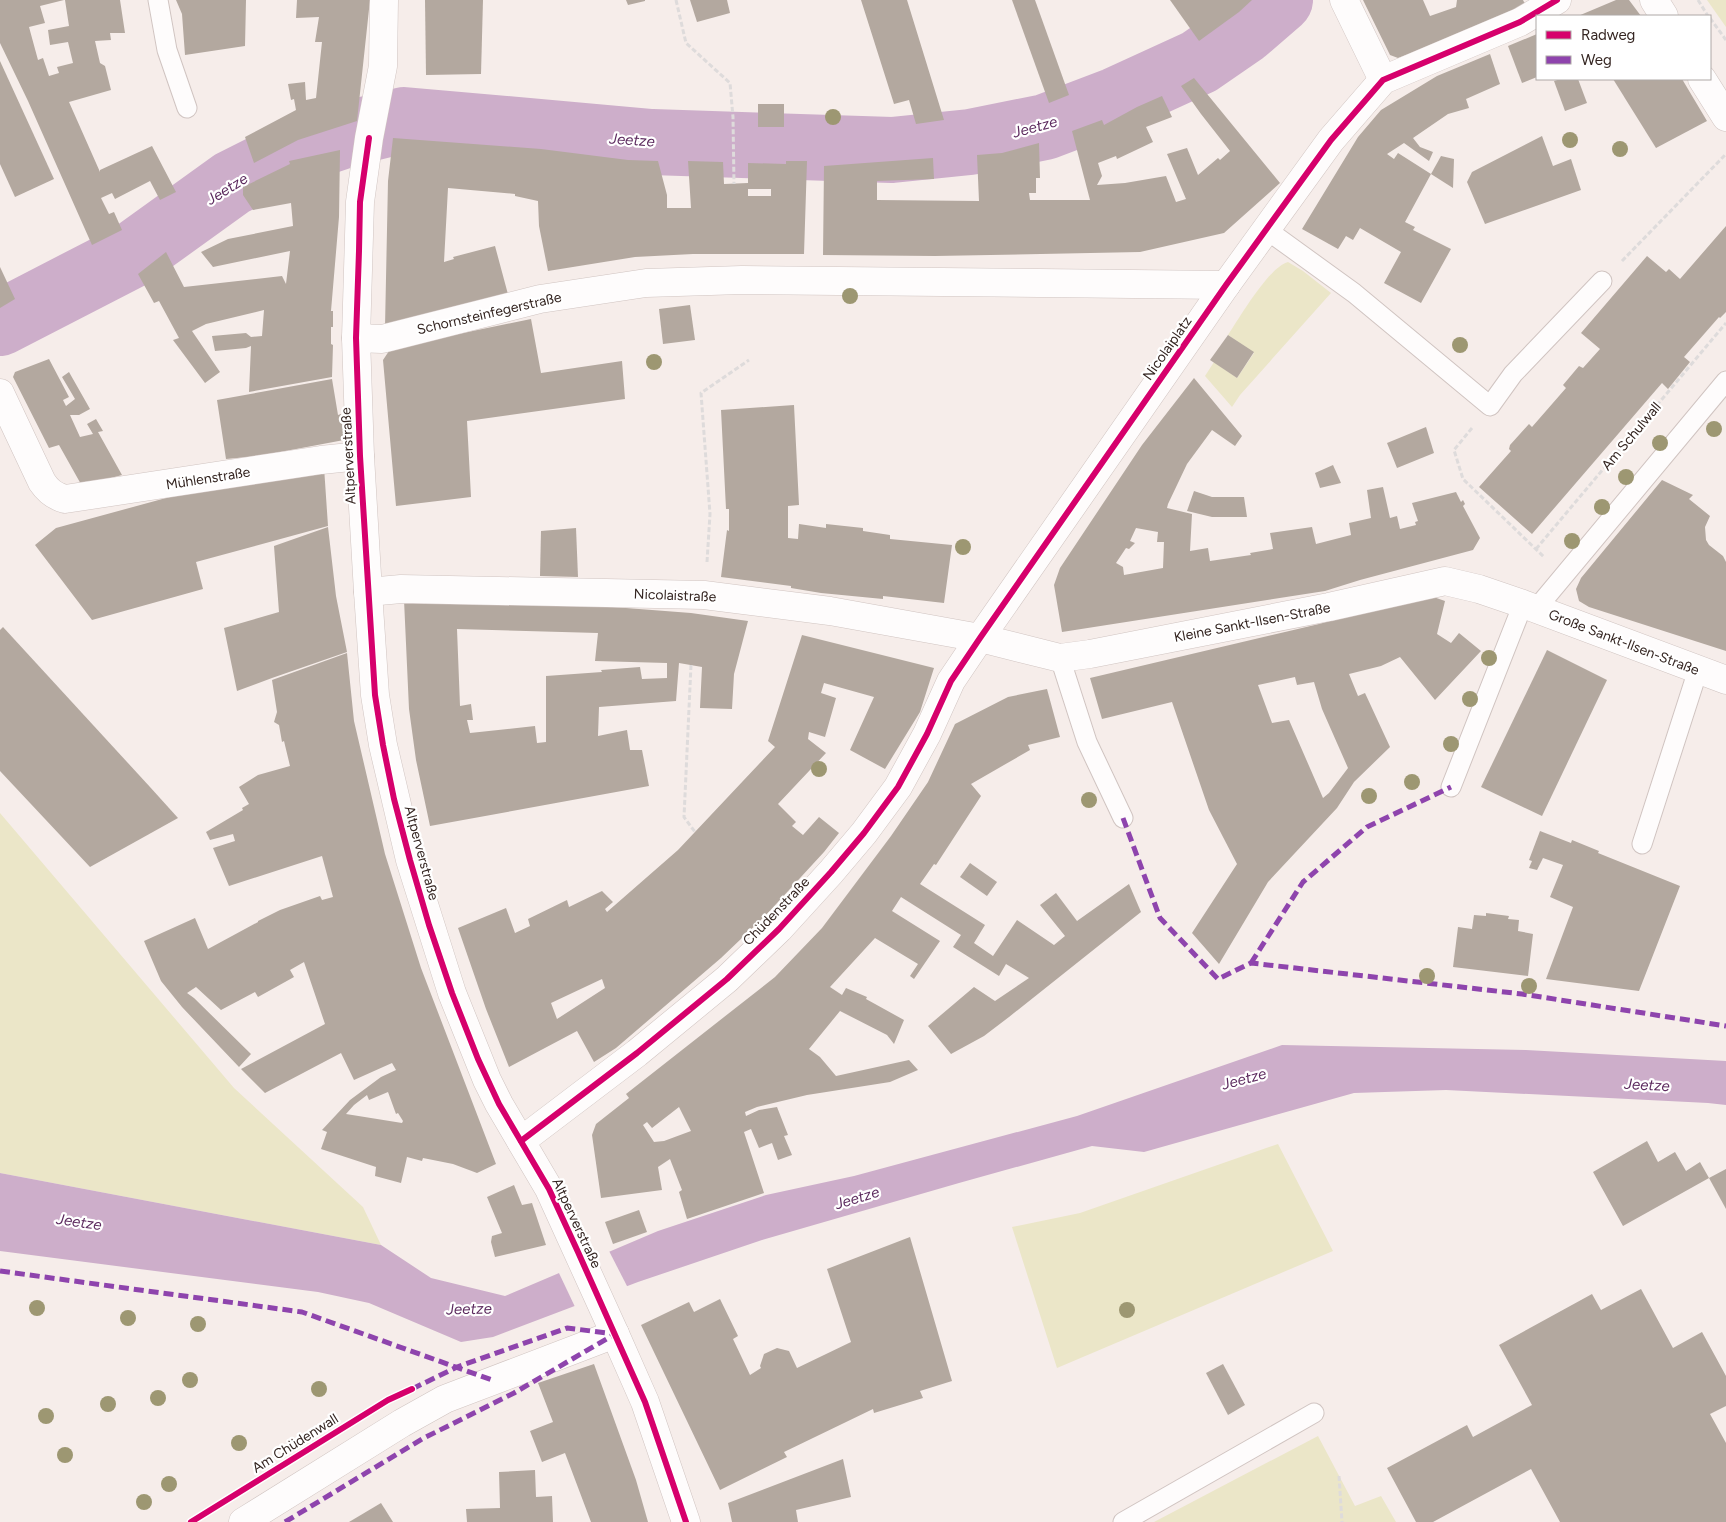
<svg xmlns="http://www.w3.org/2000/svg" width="1726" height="1522" font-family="Figtree,sans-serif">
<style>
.green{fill:#ebe6c8}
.water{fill:#cdaeca}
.pier{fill:#f6edea}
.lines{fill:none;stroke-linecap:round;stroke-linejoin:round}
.river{stroke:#cdaeca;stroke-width:66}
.building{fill:#b3a89f;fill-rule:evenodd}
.service-casing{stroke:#d0c4c1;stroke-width:21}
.minor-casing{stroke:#d0c4c1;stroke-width:29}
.path{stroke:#dedbdb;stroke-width:3;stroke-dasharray:5 2.5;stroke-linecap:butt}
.service{stroke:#fefcfc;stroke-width:19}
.minor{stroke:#fefcfc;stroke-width:28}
.quiet{stroke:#8e44ad;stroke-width:5;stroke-dasharray:10 5;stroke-linecap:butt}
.cycleway-casing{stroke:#fff;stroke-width:9}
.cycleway{stroke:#d6006c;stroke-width:6}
.tree{fill:#9d9772}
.labels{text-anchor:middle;stroke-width:4.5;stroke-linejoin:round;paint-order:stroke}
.street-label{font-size:14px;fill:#342521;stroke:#fff}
.water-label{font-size:15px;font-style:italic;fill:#5c2a5e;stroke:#fff}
</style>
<rect width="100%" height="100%" fill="#f6edea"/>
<g class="green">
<polygon points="1707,0 1726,0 1726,27"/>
<path d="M 1288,262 L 1303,271 L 1331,293 L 1240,395 L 1232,407 L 1205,376 L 1214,362 L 1237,378 L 1254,353 L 1228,335 C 1240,317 1269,267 1288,262 Z"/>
<polygon points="0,813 234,1088 363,1207 381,1245 0,1173"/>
<polygon points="1278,1144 1333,1251 1057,1368 1012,1227 1080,1213"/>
<polygon points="1318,1436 1355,1506 1381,1496 1396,1522 1154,1522"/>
</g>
<polygon class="water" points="1282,1045 1526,1050 1726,1061 1726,1105 1708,1103 1446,1090 1354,1093 1144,1152 1092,1146 959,1183 762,1240 638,1282 493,1337 461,1342 369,1303 318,1292 0,1251 0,1173 381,1245 431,1278 505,1296 658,1231 766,1195 854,1176 1077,1116"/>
<polygon class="pier" points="608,1249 628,1288 576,1309 558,1271"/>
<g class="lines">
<polyline class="river" points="0,323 132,255 232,183 292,153 351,133 404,120 652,142 892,150 970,142 1045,127 1116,100 1199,62 1244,31 1280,0"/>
</g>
<g class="building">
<polygon points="0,0 64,0 40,6 45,23 29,27 38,60 43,58 49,76 59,73 57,67 73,63 68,42 50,45 48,30 69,26 65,0 120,0 125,33 110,33 111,40 95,41 100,63 105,66 111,90 69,102 100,172 100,170 152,146 176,192 160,200 150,181 115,199 112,193 101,198 109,214 114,212 122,230 92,245 28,101 0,43"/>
<polygon points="176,0 246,0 245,46 185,55 182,14"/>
<polygon points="297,0 370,0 357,121 298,140 254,163 245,137 296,110 294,99 291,100 288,84 305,82 306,100 316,98 322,42 315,42 319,17 296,18"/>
<polygon points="425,0 483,0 481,74 426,75"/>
<polygon points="626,0 645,0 645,1 628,5"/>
<polygon points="690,0 727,0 730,13 697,22"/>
<polygon points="861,0 907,0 944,120 916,124 909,100 894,104"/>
<polygon points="1012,0 1035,0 1069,95 1049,103"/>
<polygon points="1170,0 1252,0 1239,12 1199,41"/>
<polygon points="1363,0 1423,0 1430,16 1456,7 1457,0 1523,0 1526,6 1457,37 1398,58 1390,55"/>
<polygon points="1616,0 1629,0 1641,16 1578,16"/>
<polygon points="1537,34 1537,77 1522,83 1508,46"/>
<polygon points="1490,54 1500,84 1466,99 1469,108 1448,114 1413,138 1420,147 1433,152 1429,161 1404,143 1387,154 1394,159 1398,153 1431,174 1405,222 1415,227 1413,230 1451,249 1421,303 1384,283 1401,252 1360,228 1353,240 1346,236 1338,249 1302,229 1358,137 1381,110 1437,76"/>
<polygon points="0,61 54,179 15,197 0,164"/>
<polygon points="1194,78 1280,183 1224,233 1140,252 935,256 823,255 824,166 933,158 934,179 877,181 877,200 979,201 977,155 1002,153 1039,143 1040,178 1036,178 1036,193 1029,193 1030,200 1090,200 1072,131 1102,120 1104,125 1137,107 1162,96 1172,117 1146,127 1153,142 1117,159 1116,156 1098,163 1102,176 1097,185 1125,183 1166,176 1176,202 1186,199 1167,154 1187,148 1198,175 1218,158 1220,160 1230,151 1201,114 1181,86"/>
<polygon points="1561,79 1578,79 1587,103 1565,111 1554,81"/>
<polygon points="1613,79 1682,79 1707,121 1656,148"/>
<rect x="758" y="104" width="26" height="23"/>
<polygon points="1542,136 1553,166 1571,159 1581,190 1485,224 1467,182 1472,172"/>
<path d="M 393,138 L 541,149 L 628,160 L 658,161 L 667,195 L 667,208 L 691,208 L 688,161 L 723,162 L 724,184 L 748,183 L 748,163 L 786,164 L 786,161 L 807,161 L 804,254 L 693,254 L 635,257 L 548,271 L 539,226 L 538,201 L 515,196 L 515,194 L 448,188 L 444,262 L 454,259 L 453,257 L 495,246 L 509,298 L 385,327 L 388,181 ZM 748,189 L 771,189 L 771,196 L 748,196 Z"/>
<polygon points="340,150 339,217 331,311 333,311 333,327 331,327 331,344 333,345 332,377 249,392 251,346 246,348 215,351 212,336 246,333 251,337 262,336 264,310 206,324 192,331 220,372 205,383 173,340 179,338 159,301 154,303 138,274 166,252 184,287 282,276 286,284 290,251 213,267 201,252 228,239 293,226 291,203 253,210 243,195 243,187 290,164 289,161"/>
<polygon points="1441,156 1454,159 1453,188 1431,174"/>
<polygon points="1726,226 1726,312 1720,318 1719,317 1684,357 1690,362 1668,389 1662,383 1532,534 1479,487 1511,451 1509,449 1510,445 1529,424 1532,427 1566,388 1563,385 1579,366 1583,368 1600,349 1581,333 1647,256 1666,272 1669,269 1680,279"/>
<polygon points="0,267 15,299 0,308"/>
<polygon points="690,305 695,340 663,344 659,309"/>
<polygon points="531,319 541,373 622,361 625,399 467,421 471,497 396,506 383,360 391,348"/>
<polygon points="1228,335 1254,352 1237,378 1210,360"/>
<polygon points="49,359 69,397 63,400 66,406 75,399 62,377 69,372 90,409 79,415 70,415 80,437 93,434 87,424 96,419 103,431 98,432 122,475 82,486 59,445 49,448 13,377 15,372"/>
<path d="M 1194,378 L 1242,436 L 1235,446 L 1212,430 L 1187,464 L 1168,504 L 1167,508 L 1192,514 L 1190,551 L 1208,548 L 1210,561 L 1251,555 L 1250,553 L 1273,549 L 1270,533 L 1312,527 L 1316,544 L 1351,535 L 1349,523 L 1371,518 L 1367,490 L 1383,487 L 1390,518 L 1397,516 L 1400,529 L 1416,525 L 1415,522 L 1418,521 L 1412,503 L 1456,492 L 1461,502 L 1463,500 L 1465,504 L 1463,506 L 1480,538 L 1473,550 L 1360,580 L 1325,591 L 1062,632 L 1054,585 L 1060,568 L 1142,445 ZM 1136,528 L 1158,532 L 1157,542 L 1164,542 L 1163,568 L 1124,575 L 1123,567 L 1116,563 L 1126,548 L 1129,549 L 1135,543 L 1130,541 Z"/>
<polygon points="332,379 338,415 341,414 344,440 259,456 226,459 217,400"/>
<polygon points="794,405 799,505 788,506 788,538 798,539 799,524 826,528 826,524 863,528 863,531 890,535 890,539 952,545 944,603 883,596 883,599 821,593 791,588 791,586 721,577 727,530 729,531 729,509 726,509 721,410"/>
<polygon points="1426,427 1434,453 1397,468 1387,443"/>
<polygon points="1333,465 1341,483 1320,488 1315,473"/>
<polygon points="324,467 328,526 196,562 203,589 92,620 35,545 56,528 177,495"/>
<polygon points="1662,480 1693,495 1689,499 1710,516 1705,527 1706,540 1709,545 1723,556 1726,562 1726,651 1589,607 1579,601 1576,589 1581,578"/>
<polygon points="1194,491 1212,497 1244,497 1247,517 1212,517 1187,511"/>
<polygon points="328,527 336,596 347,652 272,678 237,691 224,628 279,612 274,546"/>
<polygon points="576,528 578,577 540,576 541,531"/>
<path d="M 1425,594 L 1445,601 L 1437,634 L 1451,643 L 1459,633 L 1481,651 L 1435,700 L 1400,657 L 1381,666 L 1349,674 L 1358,696 L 1365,693 L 1390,747 L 1354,782 L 1337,808 L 1268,882 L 1219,964 L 1192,933 L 1237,864 L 1209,810 L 1172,702 L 1102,719 L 1090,678 L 1319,624 ZM 1295,677 L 1297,685 L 1314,682 L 1322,709 L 1348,768 L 1329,793 L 1323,798 L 1289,720 L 1272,723 L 1258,685 Z"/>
<path d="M 404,600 L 600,606 L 691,613 L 748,621 L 734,674 L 732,709 L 700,708 L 702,667 L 679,663 L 676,701 L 599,707 L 598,736 L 627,730 L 630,750 L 642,750 L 649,786 L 430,826 L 416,760 L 409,709 ZM 457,629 L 598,633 L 595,661 L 667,663 L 667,678 L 642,679 L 640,667 L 601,670 L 602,672 L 546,676 L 546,742 L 537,743 L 535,726 L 470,733 L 467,720 L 473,720 L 471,704 L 460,706 Z"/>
<polygon points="3,627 150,787 178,818 90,867 0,771 0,630"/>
<path d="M 802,635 L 934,668 L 920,712 L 885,769 L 850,750 L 874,697 L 824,683 L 821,693 L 836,698 L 825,737 L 809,732 L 808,739 L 826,753 L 778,804 L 796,822 L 792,826 L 803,835 L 819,817 L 839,833 L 824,852 L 766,915 L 721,958 L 616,1048 L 594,1062 L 577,1031 L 509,1067 L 486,1009 L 458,928 L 506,908 L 515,933 L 530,926 L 528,919 L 567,900 L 569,907 L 602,891 L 613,902 L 605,909 L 607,912 L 678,850 L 775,747 L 768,741 ZM 602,979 L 605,988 L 557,1019 L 551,1003 Z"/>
<polygon points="1547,650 1607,680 1542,816 1481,787"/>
<path d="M 347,653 L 354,721 L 385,854 L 421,968 L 496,1164 L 477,1173 L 453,1164 L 423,1158 L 422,1161 L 407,1157 L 401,1183 L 375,1176 L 376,1167 L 321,1149 L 327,1132 L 322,1130 L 350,1100 L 381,1077 L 396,1070 L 392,1063 L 354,1080 L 341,1053 L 265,1093 L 241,1069 L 325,1024 L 304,962 L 290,970 L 294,977 L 258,997 L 255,992 L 221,1010 L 196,987 L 187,993 L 194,998 L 251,1054 L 239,1067 L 182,1007 L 161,981 L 144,941 L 195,918 L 208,949 L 258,922 L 258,921 L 280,910 L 320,896 L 322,900 L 333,897 L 322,856 L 229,886 L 213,848 L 235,841 L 233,834 L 210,840 L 206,832 L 243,810 L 242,808 L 249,804 L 239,787 L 258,775 L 290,766 L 284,741 L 282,742 L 279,725 L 274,722 L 277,712 L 272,680 ZM 388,1092 L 396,1114 L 398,1113 L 403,1121 L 402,1123 L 346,1114 L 354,1105 L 367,1095 L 369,1100 Z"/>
<path d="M 1047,689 L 1060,737 L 1028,745 L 1030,750 L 971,784 L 981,796 L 936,865 L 934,864 L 920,884 L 985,925 L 974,943 L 993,956 L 1017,920 L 1054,945 L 1065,936 L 1040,905 L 1056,893 L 1077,921 L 1129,884 L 1141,912 L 1009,1017 L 984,1036 L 951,1054 L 928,1026 L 974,987 L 995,1001 L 1029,978 L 1006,964 L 999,976 L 953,947 L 961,935 L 901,897 L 892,911 L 940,941 L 914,979 L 910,976 L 918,964 L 875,938 L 830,987 L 842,995 L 846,988 L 867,997 L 866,999 L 904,1020 L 894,1044 L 887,1035 L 840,1011 L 809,1049 L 820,1057 L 836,1076 L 909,1060 L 918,1070 L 890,1082 L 807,1095 L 757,1107 L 745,1112 L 746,1116 L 759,1110 L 777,1107 L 788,1135 L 784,1136 L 792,1155 L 778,1160 L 772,1143 L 759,1148 L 751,1129 L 744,1132 L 764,1193 L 687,1219 L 679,1192 L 682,1190 L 670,1159 L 658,1167 L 662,1190 L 601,1198 L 592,1135 L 596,1124 L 629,1098 L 626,1094 L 775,977 L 822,928 L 891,836 L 928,782 L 955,724 L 1008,697 ZM 679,1107 L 691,1131 L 664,1141 L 654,1142 L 643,1125 L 647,1122 L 652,1128 Z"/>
<polygon points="1540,831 1571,843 1572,840 1599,851 1598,853 1680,886 1639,991 1546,979 1573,907 1550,897 1563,865 1543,858 1537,870 1529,868 1532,861 1529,860"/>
<polygon points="970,863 997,882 987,896 960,877"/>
<polygon points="1486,913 1509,916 1508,919 1519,920 1518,931 1533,934 1528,976 1453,967 1458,927 1472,929 1474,915 1486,916"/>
<polygon points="1647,1141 1658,1162 1675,1152 1686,1171 1700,1162 1709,1178 1623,1226 1593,1172"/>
<polygon points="1726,1169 1726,1209 1709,1178"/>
<polygon points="514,1185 522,1205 532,1203 546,1245 495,1257 491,1242 492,1236 502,1233 487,1197"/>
<polygon points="639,1210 647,1232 613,1244 605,1222"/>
<polygon points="910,1237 952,1381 920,1391 923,1398 874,1413 873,1409 784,1452 787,1457 720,1490 641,1325 689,1302 694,1312 720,1299 738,1336 733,1339 750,1375 761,1368 760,1366 764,1354 777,1348 789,1351 797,1368 851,1342 827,1269"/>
<polygon points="1641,1289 1673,1348 1702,1332 1726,1376 1726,1406 1710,1414 1726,1443 1726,1522 1560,1522 1531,1469 1433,1522 1416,1522 1387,1468 1467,1425 1473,1437 1532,1405 1499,1345 1592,1294 1601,1310"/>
<polygon points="594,1364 636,1480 648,1522 591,1522 565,1453 542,1462 530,1431 553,1422 538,1383"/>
<polygon points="1223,1364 1245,1405 1228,1415 1206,1373"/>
<polygon points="843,1459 851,1497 796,1510 798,1522 732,1522 728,1503"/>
<polygon points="535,1470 536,1497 552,1496 553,1522 467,1522 466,1509 500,1508 499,1472"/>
<polygon points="381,1503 393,1522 349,1522"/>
</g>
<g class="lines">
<g class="service-casing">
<g id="service">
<polyline points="158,0 167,50 187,108"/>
<polyline points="1267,230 1354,293 1490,406 1513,374 1602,281"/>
<polyline points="1536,609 1726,381"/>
<polyline points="1060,658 1087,742 1123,818"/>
<polyline points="1451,787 1523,604"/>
<polyline points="1642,844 1698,670"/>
<polyline points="1123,1522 1314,1413"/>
</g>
</g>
<g class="minor-casing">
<g id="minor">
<polyline points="384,0 383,66 369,138 360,202 356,338 360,456 368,592 375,695 383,745 410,860 452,993 487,1080 499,1104 549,1189 615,1334 645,1402 686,1522"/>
<polyline points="1344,0 1383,80"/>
<polyline points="1654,0 1664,16"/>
<polyline points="1702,79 1726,117"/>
<polyline points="356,338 382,339 540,299 646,283 742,280 1226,285"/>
<path d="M 0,393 L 42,482 C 48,491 54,496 65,499 L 321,460 L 360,456"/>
<polyline points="368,592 401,589 704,595 830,611 980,638 1060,658 1090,654 1329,607 1445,581 1479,589 1523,604 1726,680"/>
<polyline points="521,1141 637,1053 727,979 779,929 831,872 864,833 898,787 927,734 951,681 980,638 1226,285 1331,140 1383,80 1520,22 1557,0"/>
<polyline points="243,1522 402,1423 445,1399 615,1334"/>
</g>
</g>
<g class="path">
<polyline points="676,0 686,43 730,83 733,117 734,184"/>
<polyline points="1698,0 1708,16"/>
<polyline points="1710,18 1726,40"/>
<polyline points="1622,261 1726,154"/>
<polyline points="1472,428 1454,450 1463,479 1544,557"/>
<polyline points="1536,549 1726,323"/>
<polyline points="707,562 710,514 701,393 749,360"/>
<polyline points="691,665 684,817 695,832"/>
<polyline points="1339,1476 1342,1522"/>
</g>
<use href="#service" class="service"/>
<use href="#minor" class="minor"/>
<g class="quiet">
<polyline points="1123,818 1160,918 1218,979 1251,963 1522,994 1726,1026"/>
<polyline points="1251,963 1303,882 1367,827 1451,787"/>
<polyline points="0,1271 302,1312 492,1380"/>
<polyline points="412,1389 457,1367 567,1328 615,1334"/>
<polyline points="285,1522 422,1439 514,1393 615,1334"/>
</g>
<g class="cycleway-casing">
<g id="cycleway">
<polyline points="369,138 360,202 359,251 356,338 360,456 375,695 383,745 394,799 410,860 429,925 452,993 478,1059 499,1104 549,1189 578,1252 645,1402 686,1522"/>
<polyline points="521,1141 637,1053 727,979 779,929 831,872 864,833 898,787 927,734 951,681 980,638 1226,285 1331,140 1383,80 1520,22 1557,0"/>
<polyline points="191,1522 388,1400 412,1389"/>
</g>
</g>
<use href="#cycleway" class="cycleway"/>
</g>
<g class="tree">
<circle cx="833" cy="117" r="8"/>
<circle cx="1570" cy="140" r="8"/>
<circle cx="1620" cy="149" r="8"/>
<circle cx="850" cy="296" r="8"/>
<circle cx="1460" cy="345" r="8"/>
<circle cx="654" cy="362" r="8"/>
<circle cx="1714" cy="429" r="8"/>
<circle cx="1660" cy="443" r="8"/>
<circle cx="1626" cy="477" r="8"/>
<circle cx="1602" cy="507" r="8"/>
<circle cx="1572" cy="541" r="8"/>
<circle cx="963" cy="547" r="8"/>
<circle cx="1489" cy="658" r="8"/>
<circle cx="1470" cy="699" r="8"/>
<circle cx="1451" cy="744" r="8"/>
<circle cx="819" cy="769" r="8"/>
<circle cx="1412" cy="782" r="8"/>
<circle cx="1369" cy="796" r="8"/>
<circle cx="1089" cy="800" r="8"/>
<circle cx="1427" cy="976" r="8"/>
<circle cx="1529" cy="986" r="8"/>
<circle cx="37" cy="1308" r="8"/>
<circle cx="1127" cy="1310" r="8"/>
<circle cx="128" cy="1318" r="8"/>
<circle cx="198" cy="1324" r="8"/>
<circle cx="190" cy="1380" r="8"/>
<circle cx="319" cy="1389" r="8"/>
<circle cx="158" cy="1398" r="8"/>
<circle cx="108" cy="1404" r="8"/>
<circle cx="46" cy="1416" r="8"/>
<circle cx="239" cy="1443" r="8"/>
<circle cx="65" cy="1455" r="8"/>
<circle cx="169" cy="1484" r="8"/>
<circle cx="144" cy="1502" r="8"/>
</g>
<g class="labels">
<g class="street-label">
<text transform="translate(489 313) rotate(-13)" y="5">Schornsteinfegerstraße</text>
<text transform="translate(1167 348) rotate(-55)" y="5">Nicolaiplatz</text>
<text transform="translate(1631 436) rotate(-50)" y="5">Am Schulwall</text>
<text transform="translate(348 456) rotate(-93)" y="5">Altperverstraße</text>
<text transform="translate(208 478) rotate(-9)" y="5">Mühlenstraße</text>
<text transform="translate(675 595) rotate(2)" y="5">Nicolaistraße</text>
<text transform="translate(1252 622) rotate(-11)" y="5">Kleine Sankt-Ilsen-Straße</text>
<text transform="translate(1624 642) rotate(21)" y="5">Große Sankt-Ilsen-Straße</text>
<text transform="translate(422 853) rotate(75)" y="5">Altperverstraße</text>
<text transform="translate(776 911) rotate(-46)" y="5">Chüdenstraße</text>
<text transform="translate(577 1223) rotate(65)" y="5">Altperverstraße</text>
<text transform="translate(295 1443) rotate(-32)" y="5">Am Chüdenwall</text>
</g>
<g class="water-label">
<text transform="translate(1035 127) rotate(-15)" y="5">Jeetze</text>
<text transform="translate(632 140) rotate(4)" y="5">Jeetze</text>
<text transform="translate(227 189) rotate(-32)" y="5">Jeetze</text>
<text transform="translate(1244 1079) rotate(-15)" y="5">Jeetze</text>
<text transform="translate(1647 1085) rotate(3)" y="5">Jeetze</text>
<text transform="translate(857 1198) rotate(-17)" y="5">Jeetze</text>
<text transform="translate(79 1222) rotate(8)" y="5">Jeetze</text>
<text transform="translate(469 1309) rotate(-1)" y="5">Jeetze</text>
</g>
</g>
<rect x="1536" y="15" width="175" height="65" fill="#ffffff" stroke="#aea8a6"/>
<rect x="1546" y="31" width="25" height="8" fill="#d6006c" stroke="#aea8a6"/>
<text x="1581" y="40" font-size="15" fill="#342521">Radweg</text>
<rect x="1546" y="56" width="25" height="8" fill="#8e44ad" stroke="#aea8a6"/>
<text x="1581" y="65" font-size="15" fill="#342521">Weg</text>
</svg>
